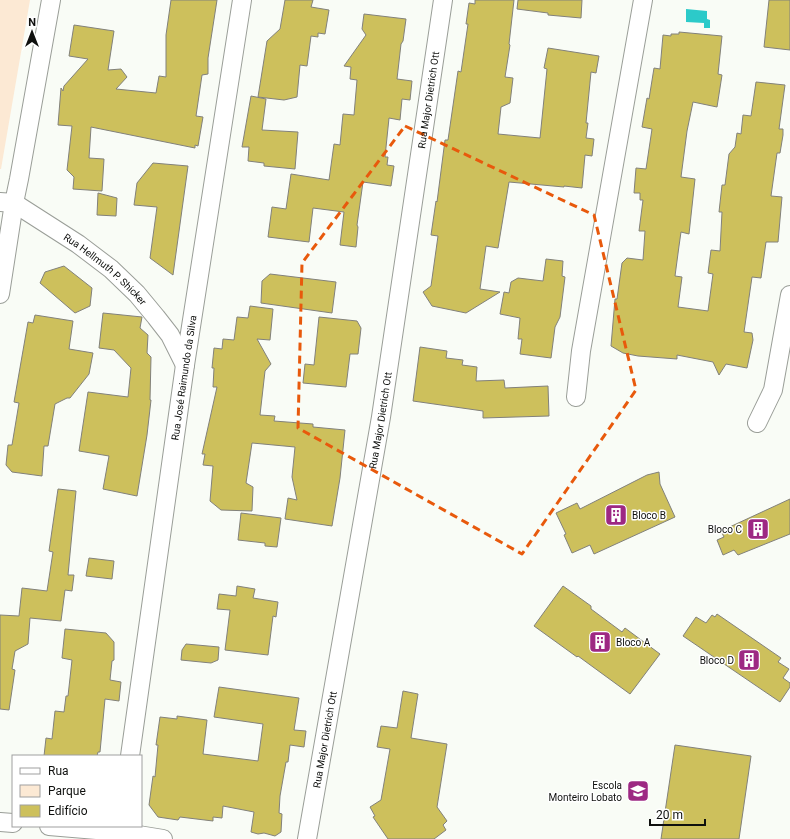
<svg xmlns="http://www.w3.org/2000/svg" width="790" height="839" font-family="Roboto,sans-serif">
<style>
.green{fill:#fce9d4}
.water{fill:#2ccac9}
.building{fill:#cdc05c;stroke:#82817b}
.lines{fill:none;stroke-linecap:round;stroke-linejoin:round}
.minor-casing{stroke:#9a9e98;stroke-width:20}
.minor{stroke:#fff;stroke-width:18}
.marked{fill:none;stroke:#e8590c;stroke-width:3;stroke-dasharray:8 5;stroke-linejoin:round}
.labels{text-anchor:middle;stroke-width:3;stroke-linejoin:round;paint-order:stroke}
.street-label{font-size:10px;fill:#0f100e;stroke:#fff}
.poi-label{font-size:10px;fill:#0f100e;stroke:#fff;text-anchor:end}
</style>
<rect width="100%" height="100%" fill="#f9fcf6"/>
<polygon class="green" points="0,0 30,0 1,169 0,169"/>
<polygon class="water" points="686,9 707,11 707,19 710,20 710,28 704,28 704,23 686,22"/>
<g class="building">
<polygon points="171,0 217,0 208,58 208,74 202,75 196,116 203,117 198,146 195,145 195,148 91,127 89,158 104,159 102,191 73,189 74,177 67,170 72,126 58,125 61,88 63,91 64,86 88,59 69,56 74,25 114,31 108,70 121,69 127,77 116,89 156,93 159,76 166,77 166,35"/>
<polygon points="285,0 313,0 311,7 329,10 325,34 318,33 318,37 311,36 307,66 300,65 297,97 284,100 258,97 267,41 280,29"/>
<polygon points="475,0 514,0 509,44 510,45 505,77 513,78 510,103 501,107 498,134 540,138 547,69 544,68 548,48 599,56 596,73 591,72 586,123 588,123 586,138 594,139 592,156 585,155 582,188 564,186 564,187 509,182 498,248 486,246 480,289 500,292 466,313 432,306 423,292 431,286 438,236 431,235 436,201 437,202 445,140 448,140 458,71 461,72 468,24 466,24 469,3 475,4"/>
<polygon points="518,0 582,0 581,18 548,15 548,13 517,9"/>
<polygon points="769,0 790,0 790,50 764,47"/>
<polygon points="364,14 406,19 403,41 401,44 397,79 412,81 410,100 402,99 400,120 389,118 385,157 388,157 387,165 394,166 391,186 363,182 357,225 358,227 356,247 340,245 344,212 313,208 309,242 268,237 272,207 286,209 291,174 329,180 334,144 340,145 343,114 354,115 357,80 350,79 351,67 344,66 366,35 362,29"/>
<polygon points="679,32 722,36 718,74 722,75 717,107 693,102 687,131 681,177 695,179 689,234 681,232 679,246 675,276 682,277 678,307 708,311 713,274 708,273 711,250 720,251 722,212 719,212 722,185 725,185 729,154 735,147 737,133 741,134 743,115 751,116 756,82 785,85 779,129 783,129 783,135 780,153 777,153 771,196 782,197 778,242 766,242 761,278 752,277 744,332 752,333 753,340 747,368 726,364 719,375 713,362 677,355 677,359 638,356 623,353 611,346 615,299 617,299 622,263 627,258 643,260 645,231 639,231 643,200 640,200 640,193 634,193 636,168 646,169 652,129 642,127 647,98 649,99 654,68 660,69 663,35 671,36 671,34 679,34"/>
<polygon points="251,96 266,99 262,130 298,132 295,169 264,166 264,163 248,161 249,147 242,147"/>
<polygon points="153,163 188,166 173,275 150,258 157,207 134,205 137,183"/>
<polygon points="98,193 117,198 116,216 97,215"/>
<polygon points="546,259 563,261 562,276 565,277 560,317 555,327 551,358 520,354 522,339 518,339 520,318 500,314 504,292 509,293 511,282 518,278 543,281"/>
<polygon points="64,266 92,288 90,306 75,313 40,283 45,272"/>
<polygon points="270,274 336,282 332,313 261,303 262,281"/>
<polygon points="250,306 273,309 270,340 257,339 271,364 265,371 260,415 275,416 274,421 313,424 313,427 345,430 340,478 332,526 285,519 288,498 297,500 292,477 295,447 252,443 246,483 253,487 252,511 221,510 210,501 213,466 203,465 205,454 202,454 217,387 213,387 214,368 212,368 214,348 222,349 223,339 234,340 237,317 248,318"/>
<polygon points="103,313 142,317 140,328 148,335 147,353 151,357 150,400 151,400 147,435 137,496 103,489 109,456 79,451 88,392 128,397 131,368 114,350 99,348"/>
<polygon points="35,315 73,321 69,349 93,353 89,374 70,398 67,398 55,404 48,446 44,446 42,476 12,472 6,465 8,445 12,445 19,403 14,402 28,322 33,323"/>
<polygon points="319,317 357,321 361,328 358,354 350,354 346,387 303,383 305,364 314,365"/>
<polygon points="420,347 447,351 446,358 463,360 462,365 477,367 476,381 504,380 505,388 548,386 549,416 483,418 483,411 413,401"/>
<polygon points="659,472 660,484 675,517 594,554 590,545 572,553 564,535 566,534 556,513 577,503 580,509 647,475"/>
<polygon points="58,489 76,491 68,575 74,575 72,591 65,590 61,621 30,618 28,644 15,651 12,669 15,670 9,710 0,709 0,615 19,616 22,588 47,591 53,552 49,551"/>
<polygon points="790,499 790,534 738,555 734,550 723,555 717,540 724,537 721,531"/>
<polygon points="241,513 281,518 277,547 265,546 265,543 238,540"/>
<polygon points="89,558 114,561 112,579 86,576"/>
<polygon points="237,586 255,589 253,598 278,602 276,617 273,616 268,655 225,650 230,610 217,609 219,594 236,596"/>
<polygon points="563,586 591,606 591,609 622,632 625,628 660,654 630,694 578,656 577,657 534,626"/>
<polygon points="717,614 781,658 778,662 789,669 783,678 790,683 790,687 780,702 683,636 696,617 706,623 712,615 715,617"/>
<polygon points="65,629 106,633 114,642 114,660 112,661 110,680 121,682 119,701 105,699 100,752 98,752 97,756 44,756 46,738 52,739 55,711 64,712 66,696 68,696 72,660 62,658"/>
<polygon points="186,644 219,647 218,660 211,663 181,660 182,650"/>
<polygon points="219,687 299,698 294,730 306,731 304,747 290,745 288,762 286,762 280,796 279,813 282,814 281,832 275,836 264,833 258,834 251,832 254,812 223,806 222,818 213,817 213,821 180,817 178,820 158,817 149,805 153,776 155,777 158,745 156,745 160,717 177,719 177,716 207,720 203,754 258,761 263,724 214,717"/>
<polygon points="403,691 418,694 411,738 447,744 437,807 447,821 443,825 446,830 434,839 388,839 373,817 375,816 370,807 381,800 390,749 377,747 381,726 397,728"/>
<polygon points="675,745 751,756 739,839 661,839"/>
</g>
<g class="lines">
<g class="minor-casing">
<g id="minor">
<path id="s1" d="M 0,202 L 14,203 L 78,244 L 111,269 L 137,294 L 156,317 L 170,335 L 185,365"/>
<polyline points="0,294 14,203 19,179 51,0"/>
<polyline points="576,397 581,351 643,0"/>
<polyline points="757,423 773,390 790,295"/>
<path id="s2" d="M 130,756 L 185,365 L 242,0"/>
<polyline points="0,822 13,823"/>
<polyline points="49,826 120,832 163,839"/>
<path id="s3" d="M 307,839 L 381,417 L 443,0"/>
</g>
</g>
<use href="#minor" class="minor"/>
</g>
<path class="marked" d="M 405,126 L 594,215 L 636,390 L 522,554 L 298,428 L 302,263 Z"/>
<defs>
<g id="building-square" transform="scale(1.15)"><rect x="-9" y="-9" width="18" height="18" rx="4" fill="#9d2883" stroke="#fff"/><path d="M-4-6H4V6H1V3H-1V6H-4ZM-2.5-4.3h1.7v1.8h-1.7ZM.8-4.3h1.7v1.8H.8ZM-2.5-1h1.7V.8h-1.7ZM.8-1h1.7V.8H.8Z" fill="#fff"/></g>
<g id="school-square" transform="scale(1.15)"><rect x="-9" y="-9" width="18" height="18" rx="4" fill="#9d2883" stroke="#fff"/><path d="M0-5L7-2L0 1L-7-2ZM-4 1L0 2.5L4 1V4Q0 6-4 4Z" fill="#fff"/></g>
</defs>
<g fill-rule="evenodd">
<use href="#building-square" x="616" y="515"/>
<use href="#building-square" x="758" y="529"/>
<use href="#building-square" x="600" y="642"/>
<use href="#building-square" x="749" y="660"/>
<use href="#school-square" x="638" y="791"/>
</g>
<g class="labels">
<g class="street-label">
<text dy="4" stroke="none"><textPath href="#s3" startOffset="749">Rua Major Dietrich Ott</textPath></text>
<text dy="4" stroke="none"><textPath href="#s1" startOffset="127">Rua Hellmuth P. Shicker</textPath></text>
<text dy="4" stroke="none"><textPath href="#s2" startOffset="382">Rua José Raimundo da Silva</textPath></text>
<text dy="4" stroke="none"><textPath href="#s3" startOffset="425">Rua Major Dietrich Ott</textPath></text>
<text dy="4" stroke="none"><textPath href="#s3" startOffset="101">Rua Major Dietrich Ott</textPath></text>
</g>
<g class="poi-label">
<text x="632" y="519" text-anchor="start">Bloco B</text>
<text x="742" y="533">Bloco C</text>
<text x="616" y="646" text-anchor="start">Bloco A</text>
<text x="734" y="664">Bloco D</text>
<text x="622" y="789">Escola<tspan x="622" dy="12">Monteiro Lobato</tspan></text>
</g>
</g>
<rect x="12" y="755" width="130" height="72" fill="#ffffff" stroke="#9f9f9f"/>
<rect x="20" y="768" width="20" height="6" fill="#ffffff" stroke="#9f9f9f"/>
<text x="48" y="775" font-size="12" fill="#0f100e">Rua</text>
<rect x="20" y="785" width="20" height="12" fill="#fce9d4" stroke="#9f9f9f"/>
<text x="48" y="795" font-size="12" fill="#0f100e">Parque</text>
<rect x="20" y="805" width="20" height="12" fill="#cdc05c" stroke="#9f9f9f"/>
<text x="48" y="815" font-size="12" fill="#0f100e">Edifício</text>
<g transform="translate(32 32)" stroke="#ffffff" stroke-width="3" paint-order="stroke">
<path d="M0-3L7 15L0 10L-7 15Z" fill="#0f100e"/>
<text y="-6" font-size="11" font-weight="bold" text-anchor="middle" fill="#0f100e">N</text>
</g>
<path d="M650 819v6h55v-6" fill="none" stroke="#0f100e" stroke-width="2"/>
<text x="656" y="819" font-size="12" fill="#0f100e" stroke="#ffffff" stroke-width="3" paint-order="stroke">20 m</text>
</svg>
